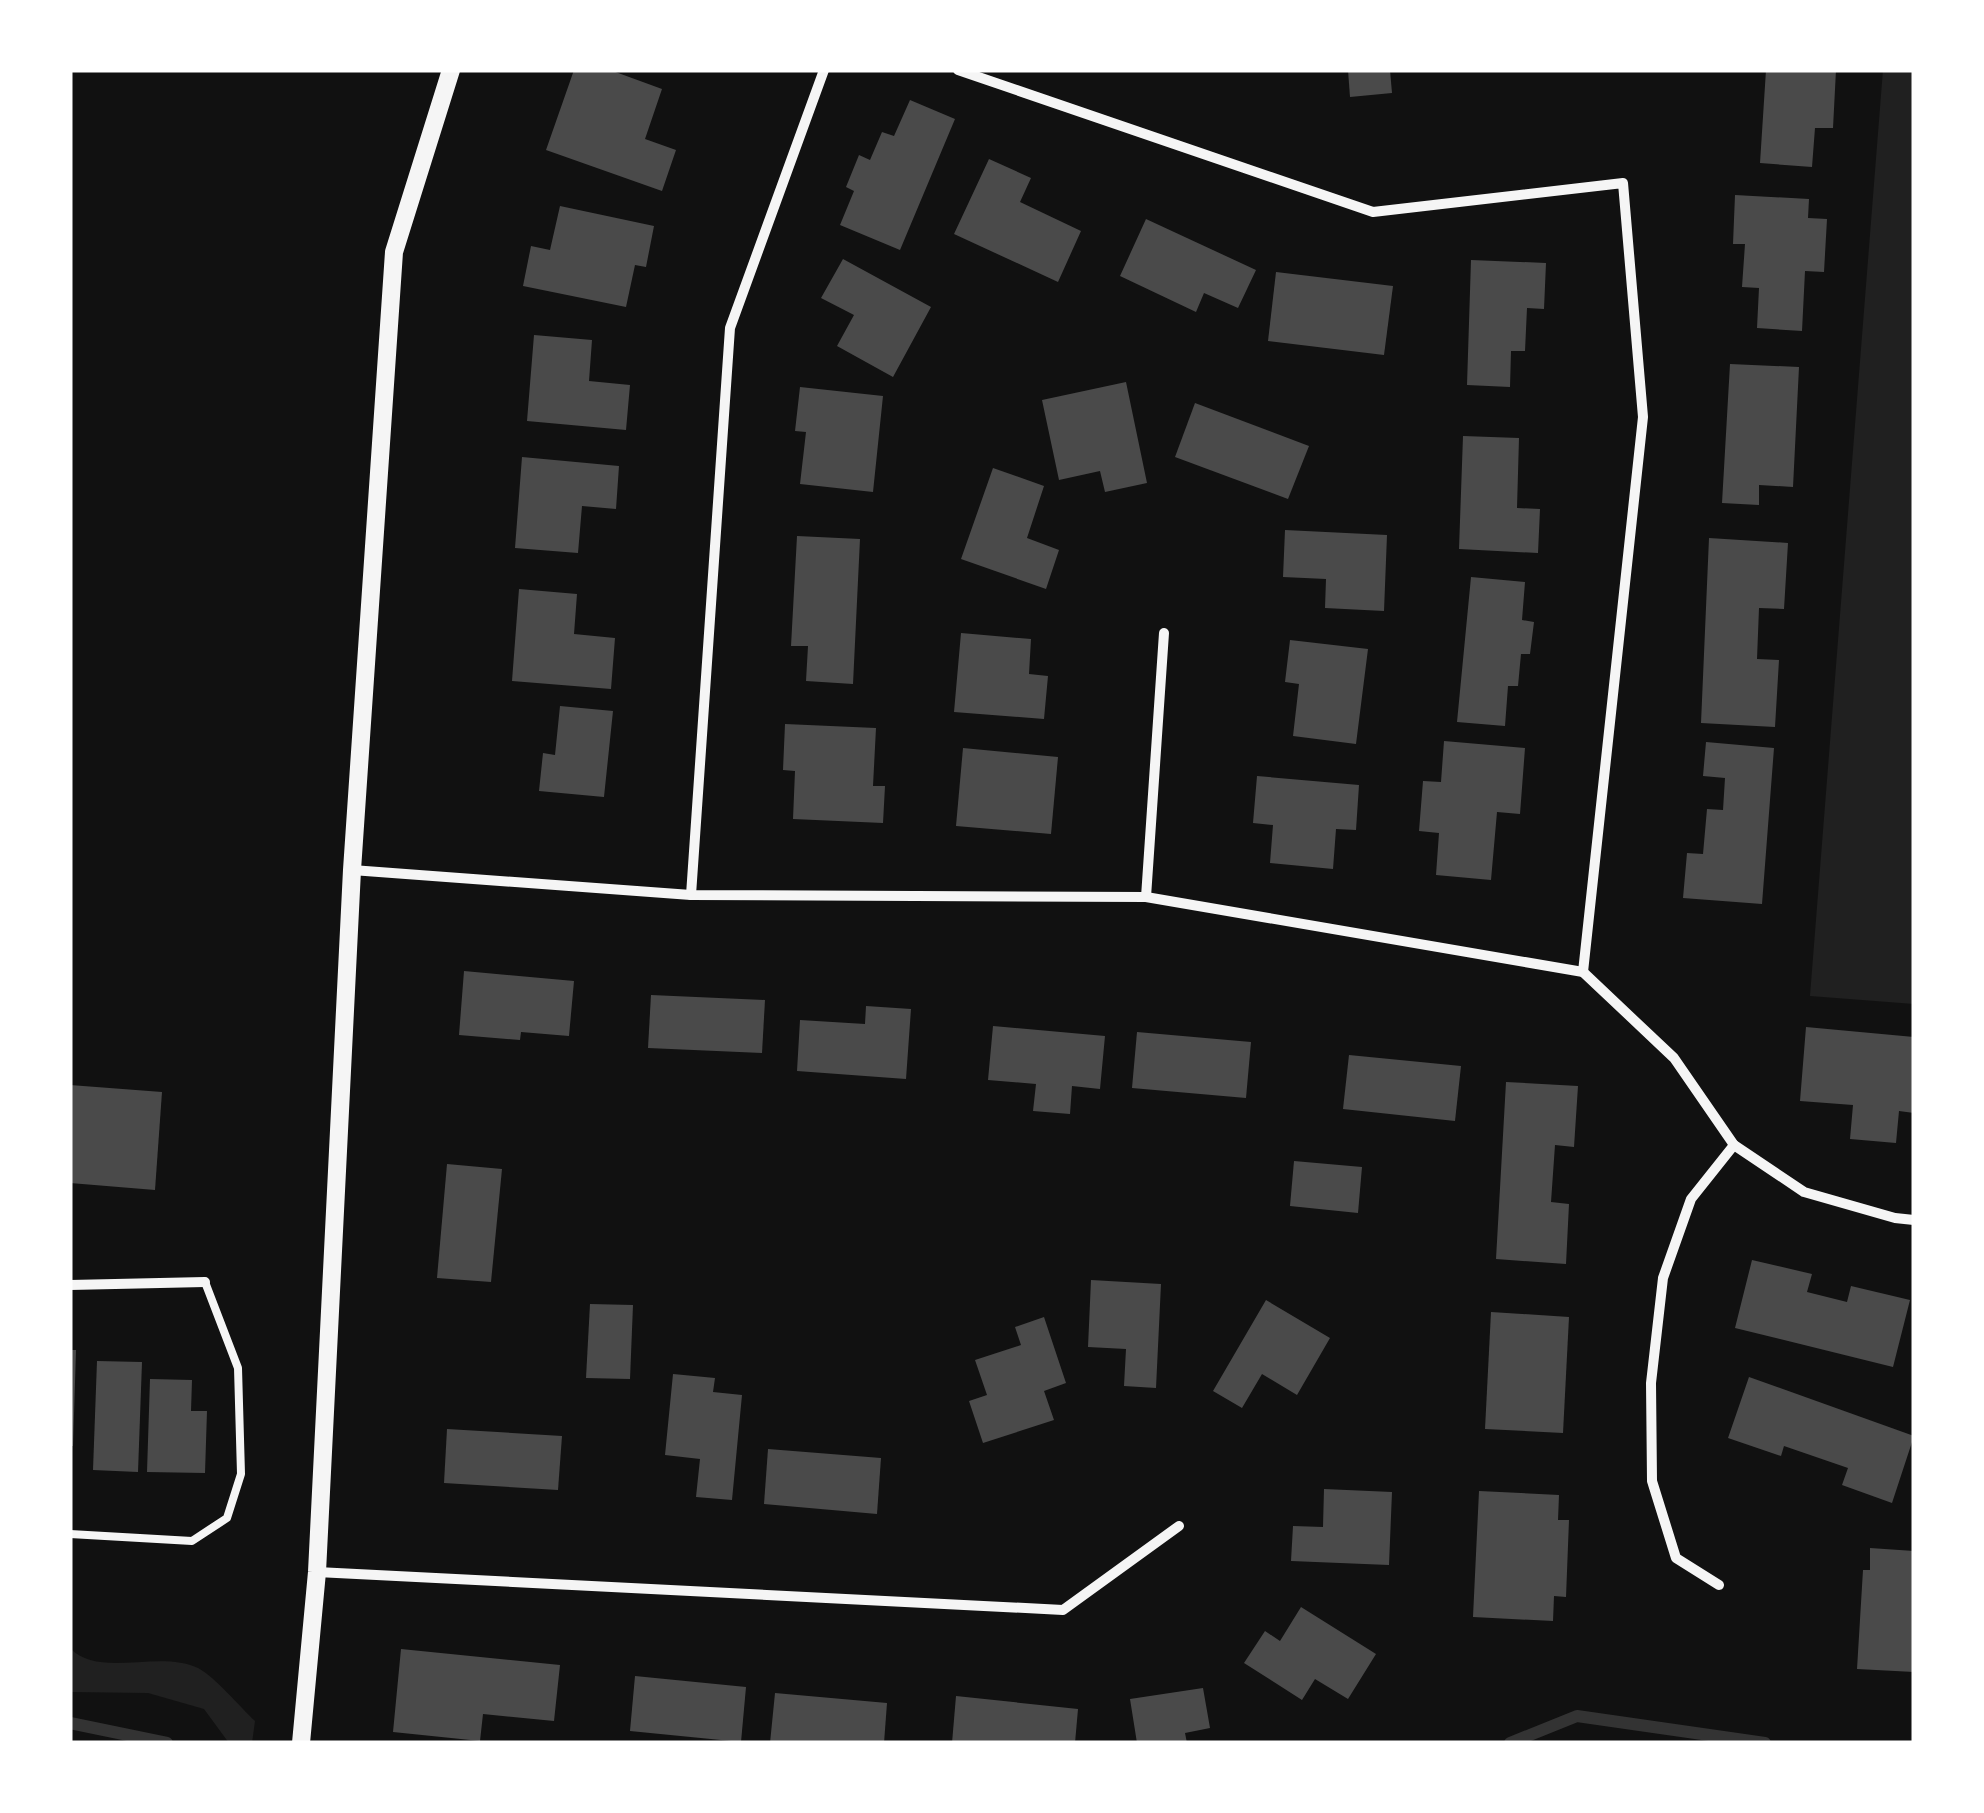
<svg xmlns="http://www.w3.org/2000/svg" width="1984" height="1813" font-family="Figtree,sans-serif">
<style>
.green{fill:#202020}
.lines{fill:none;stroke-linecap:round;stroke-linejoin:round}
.stream{stroke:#333;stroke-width:12}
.building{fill:#4a4a4a}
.service{stroke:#f5f5f5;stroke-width:8}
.minor{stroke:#f5f5f5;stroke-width:10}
.tertiary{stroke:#f5f5f5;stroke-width:18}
</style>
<rect width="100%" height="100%" fill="#111"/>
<g class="green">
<polygon points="1883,70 1914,70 1914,1004 1810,996"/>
<path d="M 70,1648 C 99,1679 159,1649 198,1668 C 215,1677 240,1707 255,1721 L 252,1743 L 229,1743 L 204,1709 L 148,1693 L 70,1692 Z"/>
</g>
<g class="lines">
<g class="stream">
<polyline points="70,1723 167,1743"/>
<polyline points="1510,1743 1577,1716 1765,1743"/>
</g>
</g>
<g class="building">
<polygon points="574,70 610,70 662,89 645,139 676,150 662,191 546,150"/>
<polygon points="1348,70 1390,70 1392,93 1350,97"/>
<polygon points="1766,70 1836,70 1833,128 1815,128 1812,167 1760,163"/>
<polygon points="910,100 955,119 900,250 840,225 854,191 846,187 859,155 870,160 882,132 894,136"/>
<polygon points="989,159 1031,178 1020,202 1081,231 1058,282 954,234"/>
<polygon points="1735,195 1809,199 1808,218 1827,219 1824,272 1805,271 1802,331 1757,328 1759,288 1742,287 1745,244 1733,244"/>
<polygon points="560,206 654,226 646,267 635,265 626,307 523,286 531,246 550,250"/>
<polygon points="1146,219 1256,270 1238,308 1204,293 1196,312 1120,276"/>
<polygon points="843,259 931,307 893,377 837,346 854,315 821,298"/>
<polygon points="1471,260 1546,263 1544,309 1527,308 1525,351 1511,351 1510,387 1467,385"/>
<polygon points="1276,272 1393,286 1384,355 1268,341"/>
<polygon points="534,335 592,340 589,381 630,385 626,430 527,421"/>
<polygon points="1730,364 1799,367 1793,487 1759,485 1759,505 1722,503"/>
<polygon points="1126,382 1147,483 1105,492 1100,471 1059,480 1042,400"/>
<polygon points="800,387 883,396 873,492 800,484 806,432 795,431"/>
<polygon points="1195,403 1309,446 1288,499 1175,457"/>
<polygon points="1463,436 1519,438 1517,508 1540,509 1538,553 1459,549"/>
<polygon points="522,457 619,466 616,509 582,506 578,553 515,548"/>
<polygon points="993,468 1044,486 1027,538 1059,550 1046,589 961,559"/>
<polygon points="1285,530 1387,535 1384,611 1325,608 1326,579 1283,577"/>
<polygon points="797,536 860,539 853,684 806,681 808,646 791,646"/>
<polygon points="1709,538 1788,543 1784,609 1759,608 1757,659 1779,660 1775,727 1701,723"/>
<polygon points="1471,577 1525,582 1522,620 1534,622 1530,654 1521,654 1518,686 1508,686 1505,726 1457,722"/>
<polygon points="519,589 577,594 574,634 615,638 611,689 512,681"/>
<polygon points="961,633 1031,639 1029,674 1048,676 1044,719 954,712"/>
<polygon points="1290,640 1368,649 1356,744 1293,736 1299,684 1285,682"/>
<polygon points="560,706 613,711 604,797 539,791 543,753 555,755"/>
<polygon points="785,724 876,728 873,786 885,786 883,823 793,819 795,771 783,770"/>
<polygon points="1444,741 1525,748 1520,814 1497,812 1491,880 1436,875 1439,833 1419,831 1423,781 1441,782"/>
<polygon points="1706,742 1774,748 1762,904 1683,898 1687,853 1703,854 1707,809 1723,810 1725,778 1703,776"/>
<polygon points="963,748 1058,757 1051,834 956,826"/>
<polygon points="1257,776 1359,785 1356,830 1336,829 1333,869 1270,863 1273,825 1253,823"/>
<polygon points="464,971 574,981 569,1036 521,1032 520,1040 459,1035"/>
<polygon points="651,995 765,1000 762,1053 648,1048"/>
<polygon points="866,1006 911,1009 906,1079 797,1071 800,1020 865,1024"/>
<polygon points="993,1026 1105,1036 1100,1089 1072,1086 1070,1114 1033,1111 1036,1084 988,1080"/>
<polygon points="1806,1027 1914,1037 1914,1113 1899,1111 1896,1143 1850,1139 1853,1105 1800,1101"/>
<polygon points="1137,1032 1251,1042 1246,1098 1132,1088"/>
<polygon points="1349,1055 1461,1066 1455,1121 1343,1109"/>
<polygon points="1506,1082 1578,1086 1574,1147 1555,1145 1551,1202 1569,1204 1566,1264 1496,1259"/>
<polygon points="70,1085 162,1092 155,1190 70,1183"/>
<polygon points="1294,1161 1362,1167 1358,1213 1290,1206"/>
<polygon points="447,1164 502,1169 491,1282 437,1278"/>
<polygon points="1752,1260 1812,1274 1807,1292 1847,1302 1851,1286 1910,1300 1893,1367 1735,1328"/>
<polygon points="1091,1280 1161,1284 1156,1388 1124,1386 1126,1349 1088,1347"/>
<polygon points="1266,1300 1330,1338 1297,1395 1262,1374 1242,1408 1213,1391"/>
<polygon points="590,1304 633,1305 630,1379 586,1378"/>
<polygon points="1491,1312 1569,1317 1563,1433 1485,1429"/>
<polygon points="1044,1317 1066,1383 1044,1391 1054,1420 983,1443 969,1401 987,1395 975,1360 1021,1345 1015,1327"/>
<polygon points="70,1350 76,1350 73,1446 70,1446"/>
<polygon points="97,1361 142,1362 138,1472 93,1470"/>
<polygon points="673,1374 715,1378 713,1392 742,1395 732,1500 696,1497 700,1459 665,1455"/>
<polygon points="1749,1377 1914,1436 1892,1503 1842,1485 1848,1468 1784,1446 1781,1456 1728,1438"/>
<polygon points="150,1379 192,1380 191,1411 207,1411 205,1473 147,1472"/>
<polygon points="447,1429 562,1436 558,1490 444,1483"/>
<polygon points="768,1449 881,1458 877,1514 764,1504"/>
<polygon points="1324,1489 1392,1492 1389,1565 1291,1561 1293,1526 1323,1527"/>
<polygon points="1479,1491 1559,1495 1558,1520 1569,1520 1566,1597 1554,1596 1553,1621 1473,1617"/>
<polygon points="1870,1548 1914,1551 1914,1672 1857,1669 1863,1570 1870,1570"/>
<polygon points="1301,1607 1376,1654 1348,1699 1315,1679 1302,1700 1244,1663 1265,1631 1280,1641"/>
<polygon points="401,1649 560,1665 554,1721 483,1714 480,1741 393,1732"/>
<polygon points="635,1676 746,1687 741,1742 630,1731"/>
<polygon points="1203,1688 1210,1728 1185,1733 1187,1743 1137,1743 1130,1699"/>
<polygon points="775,1693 887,1703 884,1743 770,1743"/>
<polygon points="956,1696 1078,1709 1075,1743 952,1743"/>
</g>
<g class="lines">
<polyline class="service" points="70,1534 192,1541 227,1518 241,1474 238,1368 205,1282"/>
<g class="minor">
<polyline points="958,70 1373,212 1623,183 1643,417 1583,972"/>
<polyline points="352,870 691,895 1146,897 1583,972 1674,1058 1734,1145 1804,1192 1895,1218 1914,1220"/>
<polyline points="691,895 730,328 824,70"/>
<polyline points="1146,897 1164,633"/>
<polyline points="70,1285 205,1282"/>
<polyline points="317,1572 1063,1610 1179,1526"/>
<polyline points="1719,1585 1676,1558 1652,1481 1651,1383 1663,1278 1691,1199 1734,1145"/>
</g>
<polyline class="tertiary" points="301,1743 317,1572 352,870 394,252 451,70"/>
</g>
<rect width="1984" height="1813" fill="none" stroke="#ffffff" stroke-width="145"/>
</svg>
